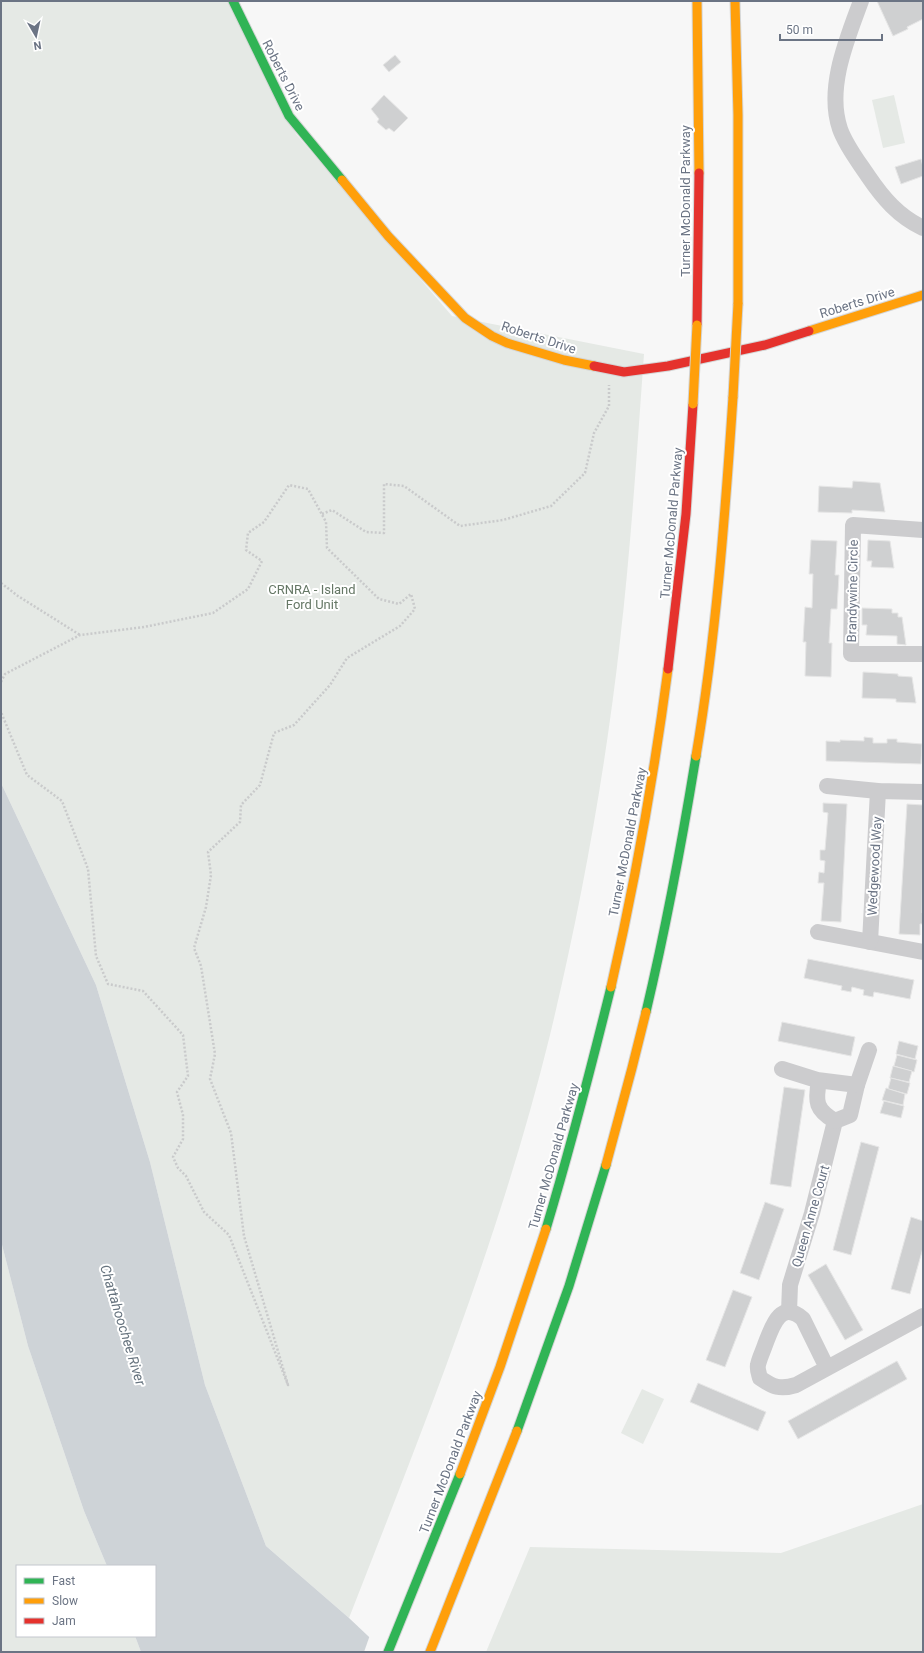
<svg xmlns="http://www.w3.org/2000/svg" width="924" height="1653" font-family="Roboto,sans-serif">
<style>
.green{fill:#e5e9e5}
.water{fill:#ced3d7}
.pier{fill:#f7f7f7}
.building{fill:#cfd0d1;stroke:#e6e6e6}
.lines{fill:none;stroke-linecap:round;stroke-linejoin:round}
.fast-casing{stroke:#d4d5d5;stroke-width:11}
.slow-casing{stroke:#d4d5d5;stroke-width:11}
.jam-casing{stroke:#d4d5d5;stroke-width:11}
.path{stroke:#c9cacb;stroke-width:2.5;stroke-dasharray:2 2;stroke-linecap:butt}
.street{stroke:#ccccce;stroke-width:16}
.fast{stroke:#30b455;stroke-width:9}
.slow{stroke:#ff9f0a;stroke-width:9}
.jam{stroke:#e5322d;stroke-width:9}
.slow-bridge-casing{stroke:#d3d4d4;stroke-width:11;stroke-linecap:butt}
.slow-bridge{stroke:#ff9f0a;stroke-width:9}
.labels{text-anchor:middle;stroke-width:4;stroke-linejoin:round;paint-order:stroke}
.street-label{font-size:13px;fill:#6b7484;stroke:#fff}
.park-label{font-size:13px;fill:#657765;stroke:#fff}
.water-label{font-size:14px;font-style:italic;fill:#67747f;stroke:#fff}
</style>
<rect width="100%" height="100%" fill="#f7f7f7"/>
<g class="green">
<path d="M 1,1 L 231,1 L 296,134 L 452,316 L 644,354 C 637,450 631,546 620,641 C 605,774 581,906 550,1035 C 501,1235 424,1426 349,1618 L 266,1546 L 205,1385 L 150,1162 L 96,985 L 1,783 Z"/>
<polygon points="894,95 905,143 883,148 872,100"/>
<polygon points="1,1241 28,1346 84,1511 107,1566 17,1566 17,1636 135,1636 141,1652 1,1652"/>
<polygon points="642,1389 664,1399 643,1444 621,1433"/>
<polygon points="923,1504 923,1652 486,1652 530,1547 781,1553"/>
</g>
<polygon class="water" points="1,783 96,985 150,1162 205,1385 266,1546 349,1618 385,1652 141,1652 135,1636 155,1636 155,1566 107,1566 84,1511 28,1346 1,1241"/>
<polygon class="pier" points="370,1635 387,1652 364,1652"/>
<g class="building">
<polygon points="877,1 923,1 923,19 907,27 908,29 893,36"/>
<polygon points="395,55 401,62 389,72 383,65"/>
<polygon points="384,95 408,118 394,132 389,128 386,130 377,122 379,119 371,109"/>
<polygon points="921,159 923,167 923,176 901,184 895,167"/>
<polygon points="853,481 880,483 885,512 852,510 852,513 818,512 819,486 852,488"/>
<polygon points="811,540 837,541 835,575 839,575 837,609 831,609 829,643 832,643 831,677 805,676 806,642 803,642 805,607 812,608 813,574 809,574"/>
<polygon points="868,540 890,541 894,568 871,567 872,561 867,561"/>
<polygon points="862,608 892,609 892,613 898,613 898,617 902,617 906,645 897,644 897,636 866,635 867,625 862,625"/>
<polygon points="863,672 898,674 898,676 912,677 916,703 896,702 896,699 862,698"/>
<polygon points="864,737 873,738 873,743 887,743 887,739 897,739 897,742 922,744 921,764 826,761 826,741 840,742 840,740 864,741"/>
<polygon points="823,803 847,804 841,922 821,921 824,883 818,883 819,872 824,873 825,861 820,860 820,850 825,850 828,813 823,812"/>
<polygon points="907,804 923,805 922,913 923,914 923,924 920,924 920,935 899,934"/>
<polygon points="808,959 914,980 910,999 874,992 873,997 863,995 864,990 852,987 851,992 841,990 842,986 804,978"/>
<polygon points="782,1022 855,1037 851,1056 778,1041"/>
<polygon points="899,1041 918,1046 915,1059 896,1054"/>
<polygon points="897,1055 917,1060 914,1072 894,1066"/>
<polygon points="893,1066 912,1071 909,1082 890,1078"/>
<polygon points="891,1078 910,1083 907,1094 888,1089"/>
<polygon points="784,1087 805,1090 791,1187 770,1184"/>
<polygon points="886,1088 905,1094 903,1105 882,1100"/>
<polygon points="884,1101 904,1106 901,1118 880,1113"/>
<polygon points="861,1142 879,1147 851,1255 833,1250"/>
<polygon points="765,1202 784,1209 759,1280 740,1273"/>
<polygon points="911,1217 923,1221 923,1248 910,1294 891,1289"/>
<polygon points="826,1264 863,1330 845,1340 808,1275"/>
<polygon points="733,1290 752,1297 725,1367 706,1360"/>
<polygon points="897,1361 907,1379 798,1439 788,1421"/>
<polygon points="698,1383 766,1412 758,1431 690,1402"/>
</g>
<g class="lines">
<g class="fast-casing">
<g id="fast">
<polyline points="233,1 289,116 342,180"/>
<path d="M 646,1012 C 666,927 682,842 696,756"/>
<path d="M 546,1229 C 570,1149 591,1068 611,987"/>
<polyline points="517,1431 569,1286 606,1165"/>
<polyline points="388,1652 460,1474"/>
</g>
</g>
<g class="slow-casing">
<g id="slow">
<polyline points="697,1 699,173"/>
<polyline points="735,1 738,115 738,304"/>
<polyline points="342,180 388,236 465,318 492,336 507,343 564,360 594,366"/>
<polyline points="809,331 923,295"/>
<path d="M 696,756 C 716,637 725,517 733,397"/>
<path d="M 611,987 C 635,882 654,776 668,669"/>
<polyline points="606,1165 632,1068 646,1012"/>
<polyline points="460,1474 500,1367 546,1229"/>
<polyline points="430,1652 517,1431"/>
</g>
</g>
<g class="jam-casing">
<g id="jam">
<polyline points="697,325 699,173"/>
<polyline points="594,366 624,372 668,366 765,345 809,331"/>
<polyline points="668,669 686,514 693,404"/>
</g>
</g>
<g class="path">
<polyline points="322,514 332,510 366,532 384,533 384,484 404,486 460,526 503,520 551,506 585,473 594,433 609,406 609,385"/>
<polyline points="1,583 18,596 80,635"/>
<polyline points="1,682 5,674 80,635 144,627 213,613 248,589 262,561 246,550 248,533 264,522 289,485 308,489 326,522 327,548 379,599 399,604 411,594 415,609 400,626 347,658 330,685 294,725 274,733 260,785 241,805 240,822 208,852 211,875 206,907 194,948 201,966 215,1054 210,1079 231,1133 244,1236 288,1385 229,1235 204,1212 186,1176 178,1168 173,1157 183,1139 183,1115 177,1092 188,1076 183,1035 143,991 108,984 96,956 88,869 62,801 27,775 1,712"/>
</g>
<g class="street">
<path d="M 861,1 C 847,39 826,88 840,129 C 846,146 858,161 868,176 C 883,198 898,216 923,228"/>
<polyline points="923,530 853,525 851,654 923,654"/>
<polyline points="827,786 878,791 923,792"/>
<polyline points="818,932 923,952"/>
<polyline points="870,942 878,791"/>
<polyline points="782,1069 817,1080 857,1085 850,1115 835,1121 812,1213 790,1285 789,1312"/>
<path d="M 819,1081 C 815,1102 816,1110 835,1121"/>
<polyline points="857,1085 869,1050"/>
<path d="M 827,1368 L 803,1319 C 780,1299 772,1327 765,1345 C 763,1351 759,1359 758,1365 C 757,1369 759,1374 760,1378 C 773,1387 780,1390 796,1385 L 923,1316"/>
</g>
<use href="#fast" class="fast"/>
<use href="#slow" class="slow"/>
<use href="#jam" class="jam"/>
<g class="slow-bridge-casing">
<g id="slow-bridge">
<polyline points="733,397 738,304"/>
<polyline points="693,404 697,325"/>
</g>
</g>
<use href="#slow-bridge" class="slow-bridge"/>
</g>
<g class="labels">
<g class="street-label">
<text transform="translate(284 75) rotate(63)" y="5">Roberts Drive</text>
<text transform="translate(685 201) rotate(-90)" y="5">Turner McDonald Parkway</text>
<text transform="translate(857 302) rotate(-17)" y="5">Roberts Drive</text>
<text transform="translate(539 337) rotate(18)" y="5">Roberts Drive</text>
<text transform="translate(671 523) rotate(-85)" y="5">Turner McDonald Parkway</text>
<text transform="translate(852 591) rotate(-89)" y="5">Brandywine Circle</text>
<text transform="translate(627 842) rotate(-79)" y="5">Turner McDonald Parkway</text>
<text transform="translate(874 866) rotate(-87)" y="5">Wedgewood Way</text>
<text transform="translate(553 1156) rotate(-74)" y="5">Turner McDonald Parkway</text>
<text transform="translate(810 1216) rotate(-74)" y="5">Queen Anne Court</text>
<text transform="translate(450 1462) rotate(-69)" y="5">Turner McDonald Parkway</text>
</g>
<g class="park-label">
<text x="312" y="594">CRNRA - Island<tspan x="312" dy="15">Ford Unit</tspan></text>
</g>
<g class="water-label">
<text transform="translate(123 1325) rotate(73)" y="5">Chattahoochee River</text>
</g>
</g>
<rect width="924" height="1653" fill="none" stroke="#6b7484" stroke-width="4"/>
<rect x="16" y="1565" width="140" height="72" fill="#ffffff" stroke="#c4c7ce"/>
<rect x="24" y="1578" width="20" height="6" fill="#30b455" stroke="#c4c7ce"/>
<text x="52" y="1585" font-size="12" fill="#6b7484">Fast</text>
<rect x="24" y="1598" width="20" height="6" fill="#ff9f0a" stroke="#c4c7ce"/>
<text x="52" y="1605" font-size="12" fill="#6b7484">Slow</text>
<rect x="24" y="1618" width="20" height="6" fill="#e5322d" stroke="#c4c7ce"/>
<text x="52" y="1625" font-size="12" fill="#6b7484">Jam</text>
<g transform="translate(36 36) rotate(171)" stroke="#ffffff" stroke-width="3" paint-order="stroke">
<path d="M0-3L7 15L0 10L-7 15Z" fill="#6b7484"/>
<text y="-6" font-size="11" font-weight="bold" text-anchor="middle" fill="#6b7484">N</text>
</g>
<path d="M780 34v6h102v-6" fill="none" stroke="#6b7484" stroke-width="2"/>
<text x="786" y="34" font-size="12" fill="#6b7484" stroke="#ffffff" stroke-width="3" paint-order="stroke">50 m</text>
</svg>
